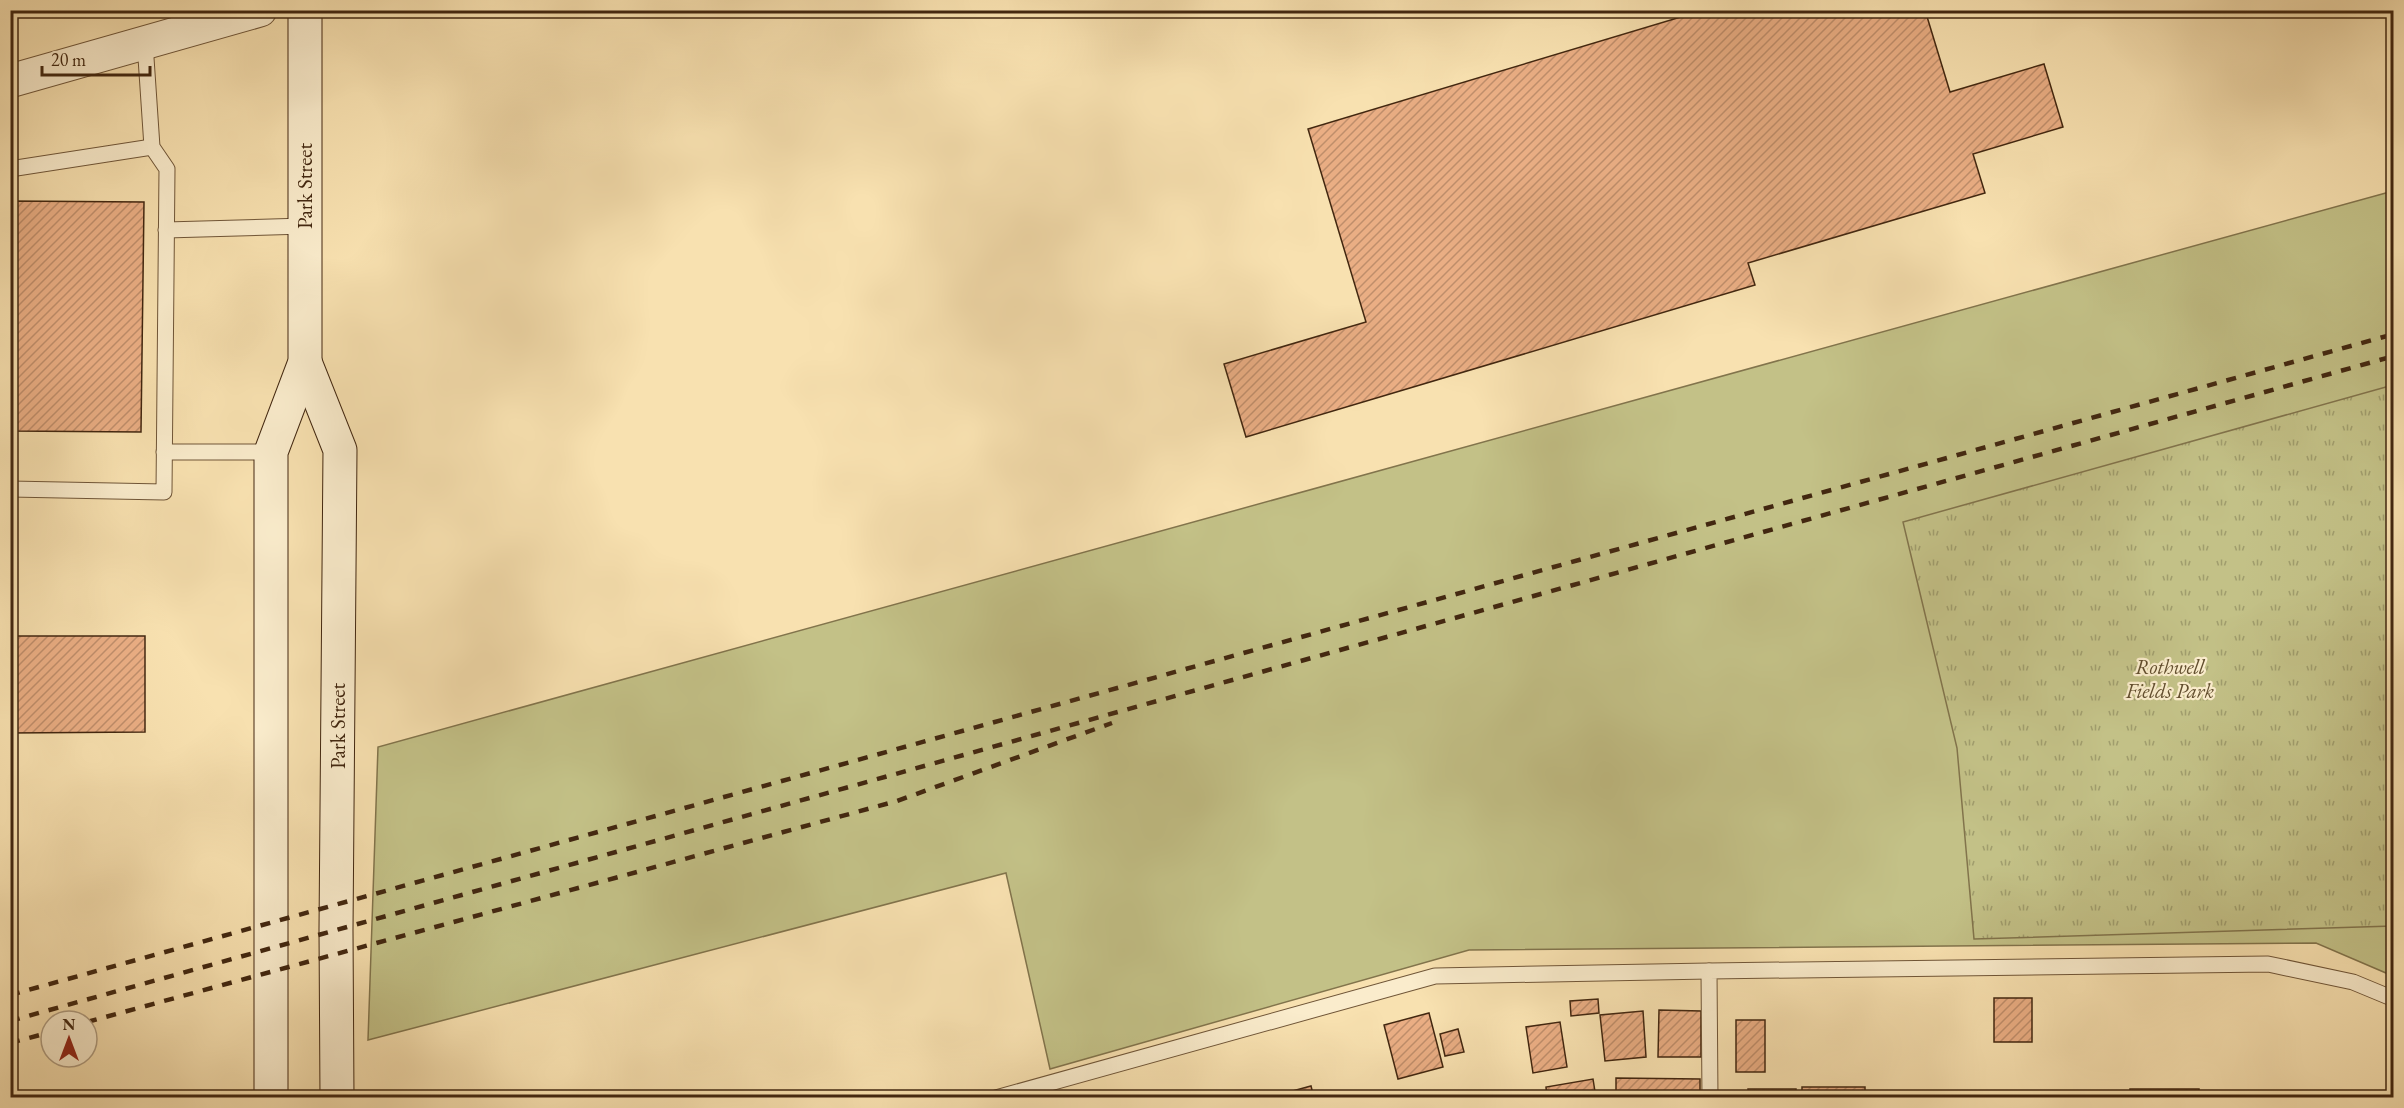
<svg xmlns="http://www.w3.org/2000/svg" width="2404" height="1108" font-family="'EB Garamond',serif">
<style>
.green{fill:#c3c187;stroke:#82744c;stroke-width:1.5}
.park{fill:url(#park-tufts);stroke:#82744c;stroke-width:1.5}
.building{fill:url(#building-hatch);stroke:#422710;stroke-width:1.5}
.lines{fill:none;stroke-linecap:round;stroke-linejoin:round}
.service-casing{stroke:#705638;stroke-width:17}
.tertiary-casing{stroke:#705638;stroke-width:35}
.secondary-casing{stroke:#422710;stroke-width:35}
.service{stroke:#faeccc;stroke-width:15}
.tertiary{stroke:#faeccc;stroke-width:33}
.secondary{stroke:#faeccc;stroke-width:33}
.rail{stroke:#422710;stroke-width:4.5;stroke-dasharray:10 10;stroke-linecap:butt}
.labels{text-anchor:middle;stroke-width:4.5;stroke-linejoin:round;paint-order:stroke}
.street-label{font-size:21px;fill:#422710;stroke:#faeccc}
.park-label{font-size:21px;font-style:italic;fill:#624e2e;stroke:#faeccc}
</style>
<defs>
<pattern id="park-tufts" width="24" height="20" patternUnits="userSpaceOnUse" patternTransform="scale(1.5)"><rect width="24" height="20" fill="#c3c187"/><path d="M3 7l-1-3M5 7V3M7 7l1-3M15 17l-1-3M17 17v-4M19 17l1-3" fill="none" stroke="#a09d6d"/></pattern>
<pattern id="building-hatch" width="6" height="6" patternUnits="userSpaceOnUse" patternTransform="scale(1.5)"><rect width="6" height="6" fill="#eaae84"/><path d="M-1 1l2-2M0 6l6-6M5 7l2-2" fill="none" stroke="#bf8e6b"/></pattern>
</defs>
<rect width="100%" height="100%" fill="#f8e1b0"/>
<filter id="stains"><feTurbulence type="fractalNoise" baseFrequency=".00333" numOctaves="4"/><feColorMatrix values="0 0 0 0 .2 0 0 0 0 .09 0 0 0 0 .02 0 0 0 .5 -.17"/></filter>
<radialGradient id="worn" r=".72"><stop offset=".6" stop-color="#630" stop-opacity="0"/><stop offset="1" stop-color="#630" stop-opacity=".3"/></radialGradient>
<polygon class="green" points="2393,191 2393,976 2316,943 1469,950 1050,1069 1006,873 368,1040 378,747"/>
<polygon class="park" points="2393,385 2393,926 1974,939 1957,748 1903,522"/>
<g class="building">
<polygon points="1704,10 1925,10 1950,92 2044,64 2063,127 1973,154 1985,193 1748,263 1755,285 1246,437 1224,364 1366,322 1308,129"/>
<polygon points="10,201 144,202 141,432 10,431"/>
<polygon points="10,636 145,636 145,732 10,733"/>
<rect x="1994" y="998" width="38" height="44"/>
<polygon points="1598,999 1599,1013 1571,1016 1570,1001"/>
<polygon points="1659,1010 1701,1011 1701,1057 1658,1057"/>
<polygon points="1643,1011 1646,1057 1605,1061 1600,1015"/>
<polygon points="1429,1013 1443,1067 1398,1079 1384,1025"/>
<rect x="1736" y="1020" width="29" height="52"/>
<polygon points="1560,1022 1567,1067 1533,1073 1526,1027"/>
<polygon points="1458,1029 1464,1052 1445,1056 1440,1034"/>
<polygon points="1616,1078 1700,1079 1700,1098 1616,1098"/>
<polygon points="1593,1079 1596,1098 1547,1098 1546,1087"/>
<polygon points="1311,1086 1314,1098 1286,1098 1285,1093"/>
<rect x="1802" y="1087" width="63" height="11"/>
<rect x="1748" y="1089" width="48" height="9"/>
<rect x="2130" y="1089" width="69" height="9"/>
<polygon points="2221,1091 2241,1091 2241,1098 2220,1098"/>
</g>
<g class="lines">
<g class="service-casing">
<g id="service">
<polyline points="10,169 152,147"/>
<polyline points="166,230 305,226"/>
<polyline points="164,452 271,452"/>
<polyline points="10,489 164,492 167,169 152,147 145,43"/>
<polyline points="996,1098 1435,976 1709,971"/>
<polyline points="1710,1098 1709,971 2268,964 2353,982 2394,999"/>
</g>
</g>
<g class="tertiary-casing">
<polyline id="tertiary" points="10,81 260,10"/>
</g>
<g class="secondary-casing">
<g id="secondary">
<polyline points="305,362 340,450 336,930 337,1098"/>
<polyline points="271,1098 271,452 305,362 305,10"/>
</g>
</g>
<use href="#service" class="service"/>
<use href="#tertiary" class="tertiary"/>
<use href="#secondary" class="secondary"/>
<g class="rail">
<polyline points="10,995 2394,334"/>
<polyline points="10,1021 2394,356"/>
<polyline points="87,1022 897,801 1112,723"/>
<polyline points="10,1043 51,1032"/>
</g>
</g>
<g class="labels">
<g class="street-label">
<text transform="translate(305 186) rotate(-90)" y="7">Park Street</text>
<text transform="translate(338 726) rotate(-90)" y="7">Park Street</text>
</g>
<g class="park-label">
<text x="2170" y="674">Rothwell<tspan x="2170" dy="24">Fields Park</tspan></text>
</g>
</g>
<rect width="2404" height="1108" fill="none" stroke="#f8e1b0" stroke-width="36"/>
<rect x="12" y="12" width="2380" height="1084" fill="none" stroke="#422710" stroke-width="3"/>
<rect x="18" y="18" width="2368" height="1072" fill="none" stroke="#422710" stroke-width="1.5"/>
<g transform="translate(69 1039)"><circle r="28" fill="#faeccc" stroke="#b09d81" stroke-width="1.5"/>
<path d="M0-4.5L10 22L0 15L-10 22Z" fill="#8f2418"/>
<text y="-9" font-size="16" font-weight="bold" text-anchor="middle" fill="#422710">N</text>
</g>
<path d="M42 66v9h108v-9" fill="none" stroke="#422710" stroke-width="3"/>
<text x="51" y="66" font-size="18" fill="#422710" stroke="#faeccc" stroke-width="4.5" paint-order="stroke">20 m</text>
<rect width="100%" height="100%" filter="url(#stains)"/>
<rect width="100%" height="100%" fill="url(#worn)"/>
</svg>
